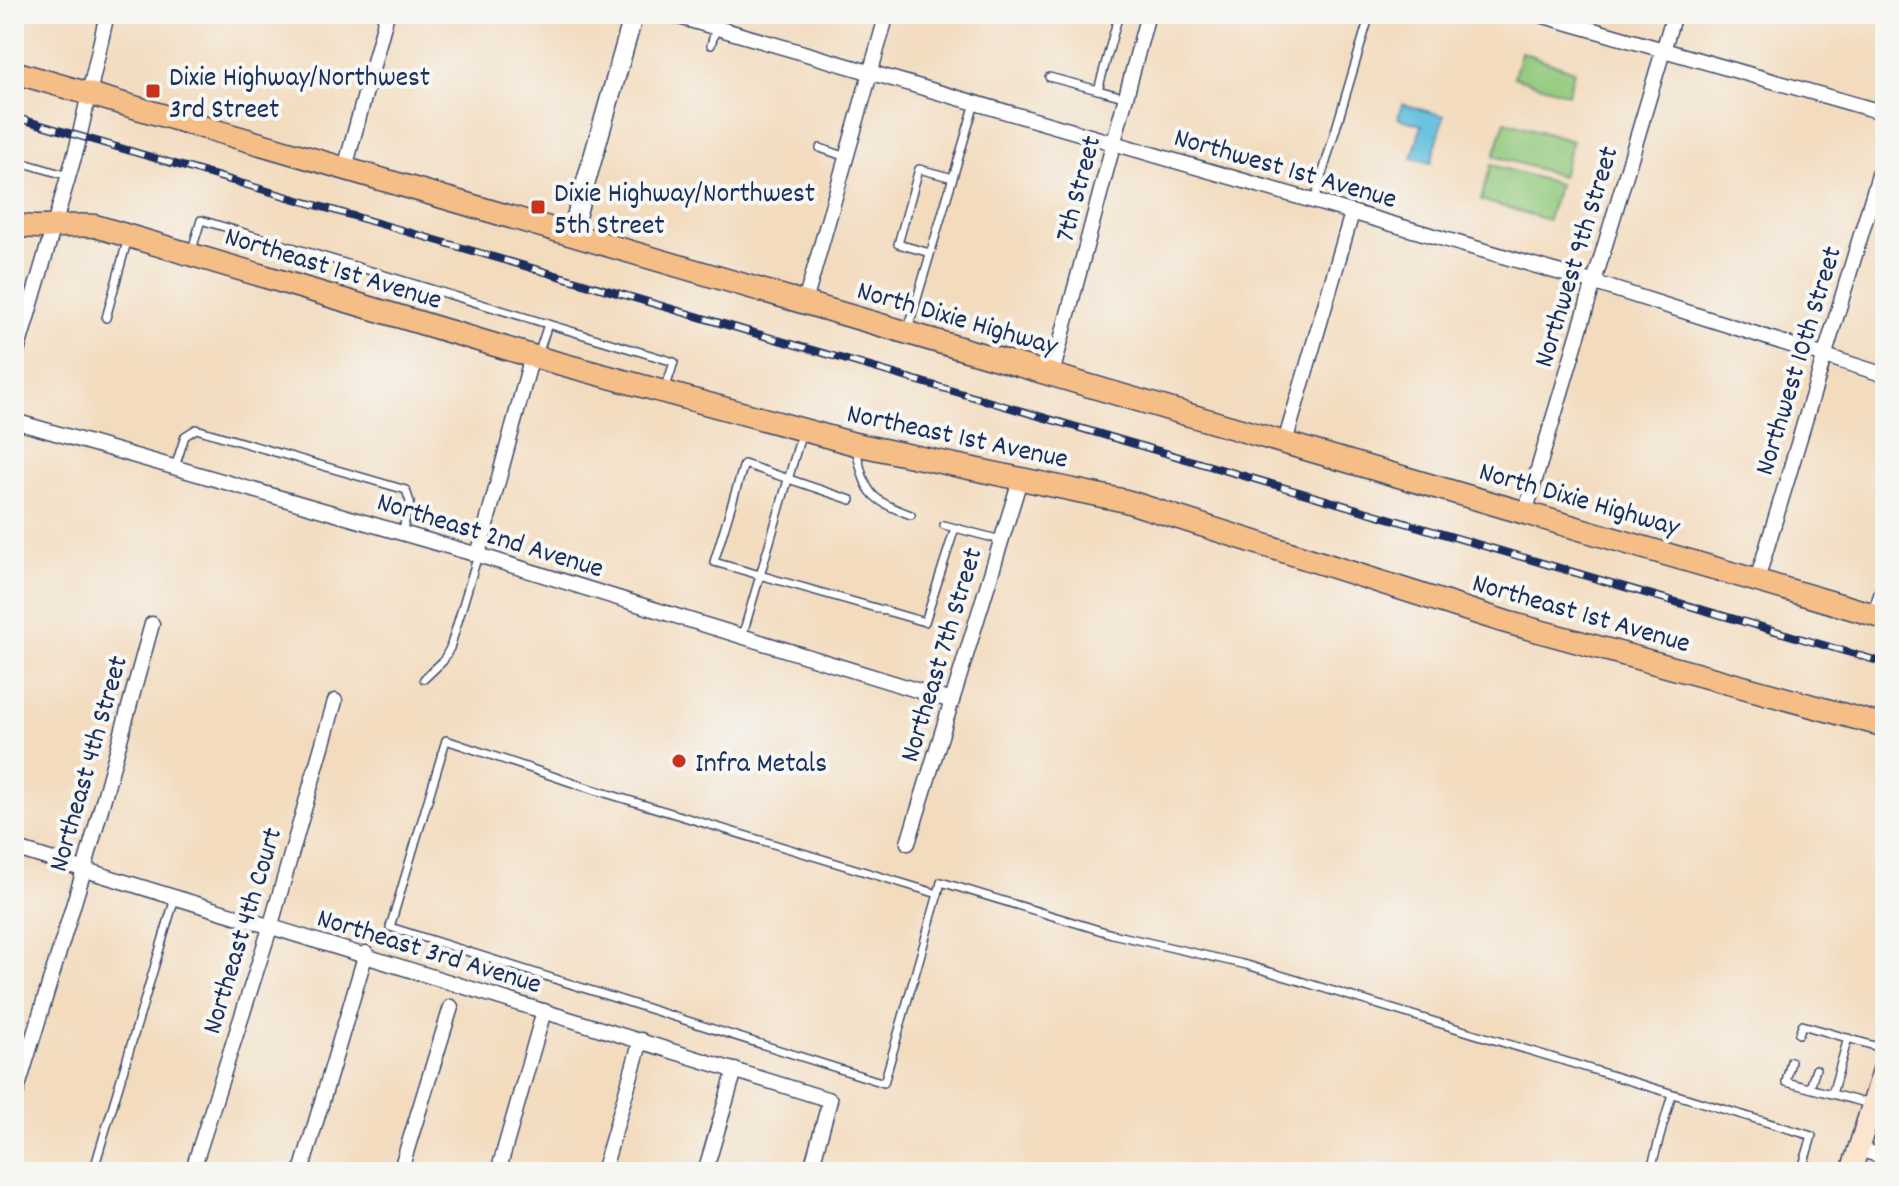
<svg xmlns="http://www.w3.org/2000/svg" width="1899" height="1186" font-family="Dekko,sans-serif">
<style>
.green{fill:#92c97b;stroke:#567c6c;stroke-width:2}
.water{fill:#5ebedd;stroke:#3c769e;stroke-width:2}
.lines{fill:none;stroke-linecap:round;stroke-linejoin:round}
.service-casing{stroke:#3b496c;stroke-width:10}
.minor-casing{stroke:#3b496c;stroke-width:17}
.tertiary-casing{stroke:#3b496c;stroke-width:21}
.secondary-casing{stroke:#3b496c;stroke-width:23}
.primary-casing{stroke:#3b496c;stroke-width:25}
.service{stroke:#fff;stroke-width:7}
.minor{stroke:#fff;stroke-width:14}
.tertiary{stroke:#fff;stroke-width:18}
.secondary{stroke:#fbe5cf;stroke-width:20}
.primary{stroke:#f6be87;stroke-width:22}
.rail-casing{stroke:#1b2f5e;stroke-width:8}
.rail{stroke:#f6f6f2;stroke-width:5;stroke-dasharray:15;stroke-linecap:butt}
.poi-dot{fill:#c8321e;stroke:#f6f6f2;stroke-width:3}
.labels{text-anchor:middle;stroke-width:8;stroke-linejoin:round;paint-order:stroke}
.poi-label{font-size:28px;fill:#1b2f5e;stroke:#f6f6f2;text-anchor:start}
.street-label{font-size:28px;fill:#1b2f5e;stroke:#f6f6f2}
</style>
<rect width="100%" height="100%" fill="#f6f6f2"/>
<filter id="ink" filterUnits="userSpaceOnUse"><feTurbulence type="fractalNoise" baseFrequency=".0125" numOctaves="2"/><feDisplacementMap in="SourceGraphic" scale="16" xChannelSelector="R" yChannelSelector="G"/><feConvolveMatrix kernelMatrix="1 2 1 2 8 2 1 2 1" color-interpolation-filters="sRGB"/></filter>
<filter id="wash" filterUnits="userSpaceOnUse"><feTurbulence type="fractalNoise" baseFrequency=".006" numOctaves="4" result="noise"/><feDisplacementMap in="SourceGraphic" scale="32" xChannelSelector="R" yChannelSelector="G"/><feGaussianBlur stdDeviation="1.8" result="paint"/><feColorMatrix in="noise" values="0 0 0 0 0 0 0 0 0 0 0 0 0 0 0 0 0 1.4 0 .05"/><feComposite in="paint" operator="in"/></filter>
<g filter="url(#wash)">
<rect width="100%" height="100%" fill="#f3dbbe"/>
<g class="green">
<polygon points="1521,52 1574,71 1568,94 1514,77"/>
<polygon points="1505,121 1572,141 1562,176 1494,156"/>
<polygon points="1491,165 1559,184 1548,220 1481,200"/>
</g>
<polygon class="water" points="1402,104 1444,116 1431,163 1412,158 1422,125 1398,118"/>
</g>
<g filter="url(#ink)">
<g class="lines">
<g class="service-casing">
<g id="service">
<polyline points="1119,14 1098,90 1127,98"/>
<polyline points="260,18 261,14"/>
<polyline points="711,45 720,14"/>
<polyline points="1049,77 1098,90"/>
<polyline points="820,148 846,157"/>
<polyline points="14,160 68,176"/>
<polyline points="1314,202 1370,14"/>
<polyline points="191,253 201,220 674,362 665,390"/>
<polyline points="930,253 898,244 919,169 953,178"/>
<polyline points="106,318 128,238"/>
<polyline points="908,329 975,103"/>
<polyline points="538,355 548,324"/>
<path d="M 856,449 C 866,493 868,499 911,515"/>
<polyline points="175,467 185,436 196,429 406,490 410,502 402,533"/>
<polyline points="851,500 744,464 714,562 925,622 955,528"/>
<polyline points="944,525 1001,540"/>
<polyline points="1872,612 1885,571"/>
<polyline points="742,637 802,432"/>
<polyline points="424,679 443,661 450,648 478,555"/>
<polygon points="446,740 582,786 938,894 884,1083 390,927"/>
<polyline points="938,894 941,882 1112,934 1247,965 1812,1136 1801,1172"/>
<polyline points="1799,1034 1802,1025 1885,1049"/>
<polyline points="1791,1061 1786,1082 1870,1104"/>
<polyline points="1810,1088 1816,1069"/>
<polyline points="1832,1094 1848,1038"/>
<polyline points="93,1172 175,898"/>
<polyline points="1650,1172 1672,1094"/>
</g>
</g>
<g class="minor-casing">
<g id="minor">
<polyline points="669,14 1592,282 1885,375"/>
<polyline points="1537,14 1885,113"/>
<polyline points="345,168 387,14"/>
<polyline points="805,302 887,14"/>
<polyline points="14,362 77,147 107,14"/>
<polyline points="1052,374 1148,14"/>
<polyline points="14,421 478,555 952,701"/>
<polyline points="1285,442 1352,213"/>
<polyline points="1525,513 1674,14"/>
<polyline points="478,555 532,356"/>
<polyline points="1757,580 1885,155"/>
<polyline points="908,843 1020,480"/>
<path d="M 14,848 C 286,932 559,1014 830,1100 L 810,1172"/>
<polyline points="14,1100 84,870 152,624"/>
<polyline points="1858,1149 1885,1157"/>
<polyline points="192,1172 270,928 335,701"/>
<polyline points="301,1172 366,953"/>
<polyline points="400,1172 451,1007"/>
<polyline points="498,1172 544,1011"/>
<polyline points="603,1172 641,1040"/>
<polyline points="705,1172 735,1070"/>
</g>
</g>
<g class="tertiary-casing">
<polyline id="tertiary" points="571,234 634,14"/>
</g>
<g class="secondary-casing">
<polyline id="secondary" points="1851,1172 1885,1064"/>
</g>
<g class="primary-casing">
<g id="primary">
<polyline points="14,72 1885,618"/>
<path d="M 14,224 C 40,231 68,223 95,226 L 532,356 L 855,444 L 1126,501 L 1506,622 L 1885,726"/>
</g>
</g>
<use href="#service" class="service"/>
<use href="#minor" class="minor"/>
<use href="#tertiary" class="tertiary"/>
<use href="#secondary" class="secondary"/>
<use href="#primary" class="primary"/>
<g class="rail-casing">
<polyline id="rail" points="14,117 1885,663"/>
</g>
<use href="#rail" class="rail"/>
</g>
</g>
<g class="poi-dot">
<rect x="145" y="83" width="16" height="16" rx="4"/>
<rect x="530" y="199" width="16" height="16" rx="4"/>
<circle cx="679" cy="761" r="8"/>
</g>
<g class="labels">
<g class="poi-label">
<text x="169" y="85">Dixie Highway/Northwest<tspan x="169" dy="32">3rd Street</tspan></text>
<text x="554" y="201">Dixie Highway/Northwest<tspan x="554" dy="32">5th Street</tspan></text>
<text x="695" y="771">Infra Metals</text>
</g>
<g class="street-label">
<text transform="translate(1286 166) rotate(16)" y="10">Northwest 1st Avenue</text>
<text transform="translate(1076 188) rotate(-75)" y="10">7th Street</text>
<text transform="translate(1574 256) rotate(-73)" y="10">Northwest 9th Street</text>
<text transform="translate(334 266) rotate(17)" y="10">Northeast 1st Avenue</text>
<text transform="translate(958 316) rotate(16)" y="10">North Dixie Highway</text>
<text transform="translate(1796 360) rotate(-73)" y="10">Northwest 10th Street</text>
<text transform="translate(958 434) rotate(12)" y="10">Northeast 1st Avenue</text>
<text transform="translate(1580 497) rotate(16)" y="10">North Dixie Highway</text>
<text transform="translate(491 533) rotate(17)" y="10">Northeast 2nd Avenue</text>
<text transform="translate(1582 611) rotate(16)" y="10">Northeast 1st Avenue</text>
<text transform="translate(939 654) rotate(-73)" y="10">Northeast 7th Street</text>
<text transform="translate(86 763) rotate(-74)" y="10">Northeast 4th Street</text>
<text transform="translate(240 930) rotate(-73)" y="10">Northeast 4th Court</text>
<text transform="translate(430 949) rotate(17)" y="10">Northeast 3rd Avenue</text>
</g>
</g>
<rect width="1899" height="1186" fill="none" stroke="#f6f6f2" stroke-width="48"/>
</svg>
